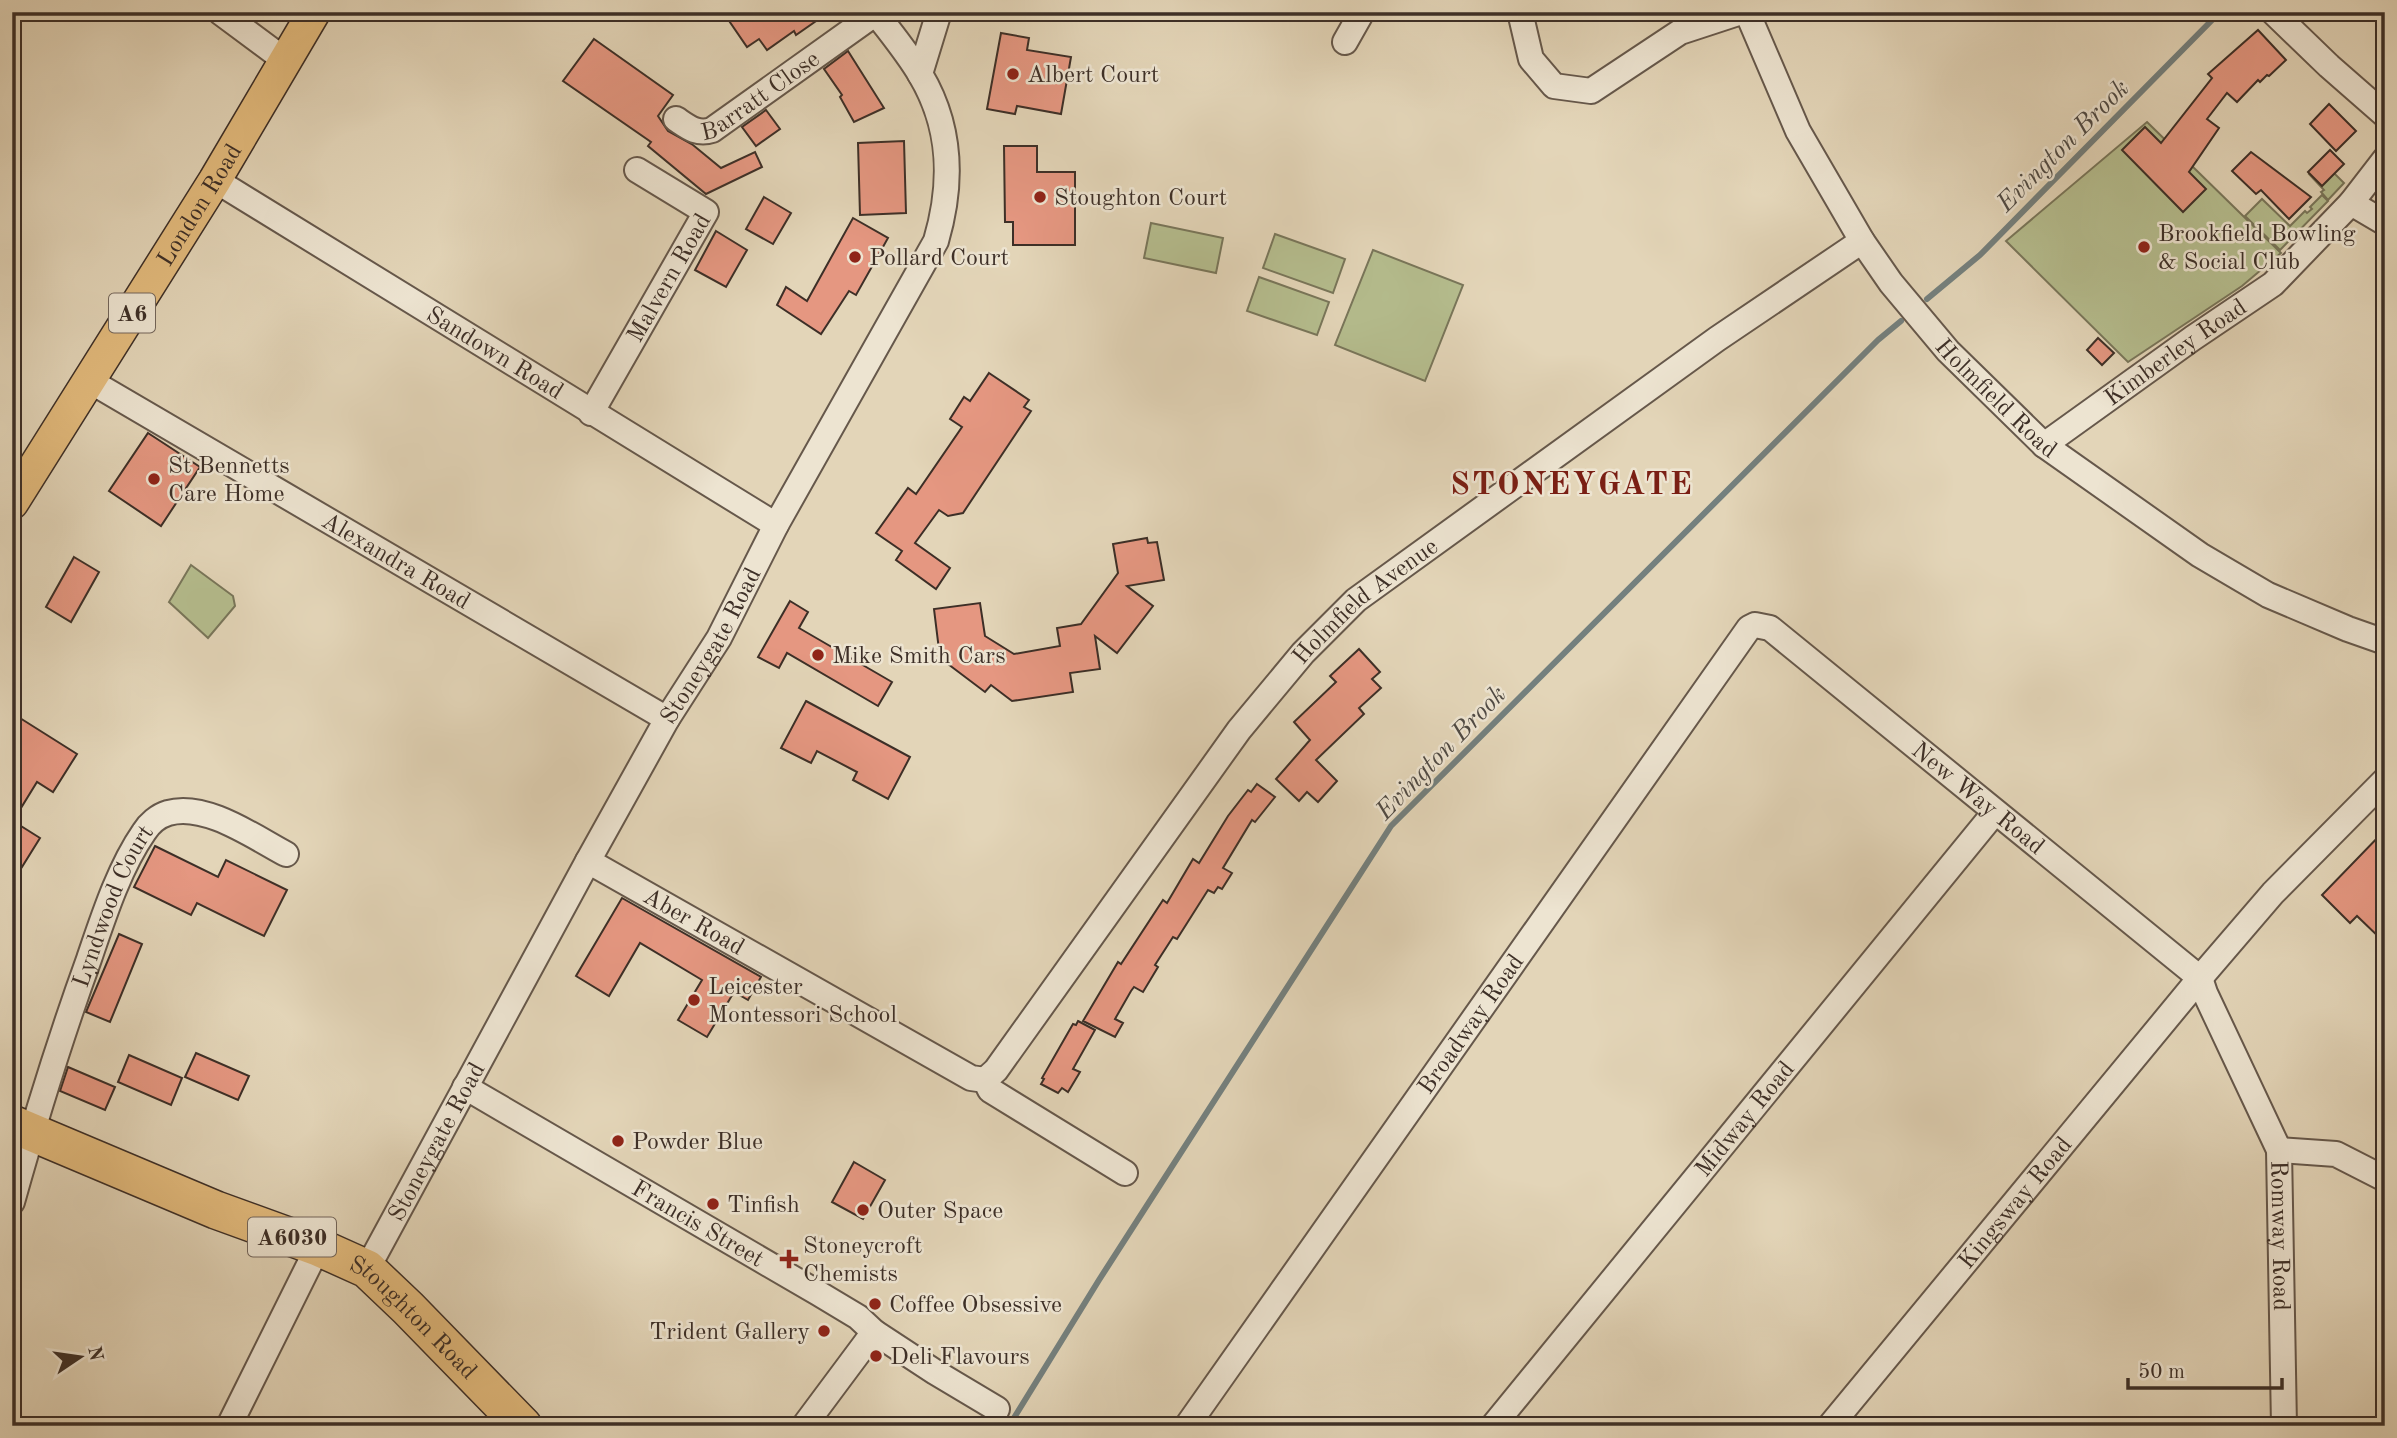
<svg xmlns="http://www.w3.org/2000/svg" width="2397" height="1438" font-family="'Old Standard TT',serif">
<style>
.green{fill:#b5bd8e;stroke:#79765a;stroke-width:2}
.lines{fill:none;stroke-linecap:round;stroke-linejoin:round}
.stream{stroke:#74807e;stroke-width:6}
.building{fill:#e59781;stroke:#3d2f27;stroke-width:2}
.minor-casing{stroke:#66584b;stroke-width:28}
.major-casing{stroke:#3d2f27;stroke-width:35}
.highway-casing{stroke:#3d2f27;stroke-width:40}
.minor{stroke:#ede4d1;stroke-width:24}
.major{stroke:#e2ba7c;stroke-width:32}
.highway{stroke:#e2ba7c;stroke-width:37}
.poi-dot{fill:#8f2418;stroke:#ede4d1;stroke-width:2.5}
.labels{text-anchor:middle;stroke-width:5;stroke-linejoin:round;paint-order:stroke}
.shield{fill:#ede4d1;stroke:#72655a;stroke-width:2}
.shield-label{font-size:23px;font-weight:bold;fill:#3d2f27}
.poi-label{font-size:24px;fill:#3d2f27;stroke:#ede4d1;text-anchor:start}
.street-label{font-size:24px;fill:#3d2f27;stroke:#ede4d1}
.water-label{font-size:26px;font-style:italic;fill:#4f4a44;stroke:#ede4d1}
.district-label{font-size:32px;font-weight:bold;letter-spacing:2px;fill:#7a1f14;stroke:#ede4d1}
</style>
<rect width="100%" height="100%" fill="#e3d5b8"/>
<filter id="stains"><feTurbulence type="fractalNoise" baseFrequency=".00286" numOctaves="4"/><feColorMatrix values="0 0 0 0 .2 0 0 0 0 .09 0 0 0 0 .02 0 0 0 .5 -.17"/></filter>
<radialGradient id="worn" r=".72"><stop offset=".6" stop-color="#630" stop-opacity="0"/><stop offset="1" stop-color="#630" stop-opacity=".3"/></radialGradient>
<g class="green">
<polygon points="2147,122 2281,253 2242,286 2128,362 2006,241"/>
<polygon points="2317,166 2332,171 2344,183 2328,200 2321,192 2324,190 2309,174"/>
<polygon points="2322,195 2328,201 2280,250 2245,216 2262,199 2290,226 2305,211 2307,213 2312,209 2310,207"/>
<polygon points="1151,223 1223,238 1216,273 1144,258"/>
<polygon points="1275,234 1345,259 1333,293 1263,268"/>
<polygon points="1373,250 1463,285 1425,381 1335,345"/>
<polygon points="1259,277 1329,302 1317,335 1247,311"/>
<polygon points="191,565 233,596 235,606 208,638 169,602"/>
</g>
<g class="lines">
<g class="stream">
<polyline points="1927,299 1980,255 2220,12"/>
<polyline points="1009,1426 1099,1280 1391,826 1878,340 1901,321"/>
</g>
</g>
<g class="building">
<polygon points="723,12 829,12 796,35 794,31 767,50 759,39 747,47"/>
<polygon points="2258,30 2286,60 2269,76 2267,75 2260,82 2258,80 2237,102 2227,93 2207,119 2219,128 2189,172 2206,189 2183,212 2122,150 2145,127 2161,143 2212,78 2208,74"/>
<polygon points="1001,33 1029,38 1027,50 1071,57 1061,114 1017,106 1015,114 987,109"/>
<polygon points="594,39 673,95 658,116 668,131 693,145 721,168 755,152 762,167 706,194 648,146 651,142 563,81"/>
<polygon points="848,51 884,108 854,122 840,97 842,95 824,69"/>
<polygon points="2329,104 2356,131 2336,151 2310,124"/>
<polygon points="766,110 780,129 756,146 742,127"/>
<polygon points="904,141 906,213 860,215 858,143"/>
<polygon points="1004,146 1037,146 1037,172 1075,172 1075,245 1013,245 1013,222 1005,222"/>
<polygon points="2330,150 2344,164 2322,186 2308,172"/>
<polygon points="2251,152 2311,197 2289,219 2261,190 2256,194 2232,171"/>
<polygon points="764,197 791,213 773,244 746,229"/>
<polygon points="853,218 888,238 856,295 849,291 821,334 777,305 786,287 807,301"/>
<polygon points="716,231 747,250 726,287 695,270"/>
<polygon points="2098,338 2114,353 2102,365 2087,350"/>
<polygon points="989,373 1029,400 1024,407 1031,411 963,513 948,516 939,510 915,543 950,568 936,589 896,560 902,551 876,533 908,488 916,494 962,427 950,419 964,397 970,401"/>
<polygon points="148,433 200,467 161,526 109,491"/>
<polygon points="1147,538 1148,543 1157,542 1164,580 1127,586 1153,606 1117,653 1095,636 1100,669 1070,673 1073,692 1012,701 991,685 985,692 940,658 934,609 980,603 985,636 1014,654 1060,646 1057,628 1081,624 1118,573 1113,544"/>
<polygon points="74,557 99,572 71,622 46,607"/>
<polygon points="790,601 808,612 799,628 892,682 878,706 787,653 779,668 758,657"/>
<polygon points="1359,649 1380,672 1372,679 1381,688 1359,708 1364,714 1316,760 1337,781 1318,802 1307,792 1299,801 1276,779 1310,740 1294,722 1336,682 1330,676"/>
<polygon points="806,701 910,757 888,799 853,780 857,772 817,751 811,763 781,748"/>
<polygon points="12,713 77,754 53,792 37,782 13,821 40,838 12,883"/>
<polygon points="1257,784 1275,797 1255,822 1252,820 1223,868 1232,873 1222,889 1218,887 1214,893 1208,890 1177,939 1173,937 1155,965 1158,967 1143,992 1134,987 1131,991 1115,1019 1123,1023 1115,1037 1083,1021 1118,962 1121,964 1163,900 1167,903 1193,859 1199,863 1228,816 1248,790 1251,792"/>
<polygon points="2385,830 2385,943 2357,916 2350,923 2322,895"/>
<polygon points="155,846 218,877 226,860 287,890 264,936 197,903 191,915 134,887"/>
<polygon points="622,898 761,977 748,1000 734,992 707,1037 678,1020 702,980 640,943 609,996 576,976"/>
<polygon points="119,934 142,944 110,1022 86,1012"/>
<polygon points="1078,1021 1095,1030 1073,1069 1080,1072 1068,1092 1062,1088 1058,1093 1041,1084 1044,1079 1042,1078 1073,1024 1076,1025"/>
<polygon points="196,1053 249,1076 238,1100 185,1077"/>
<polygon points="129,1055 182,1078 171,1105 118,1082"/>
<polygon points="68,1067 115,1087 105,1110 60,1091"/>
<polygon points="854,1162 885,1180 863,1219 832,1202"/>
</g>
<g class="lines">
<g class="minor-casing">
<g id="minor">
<polyline points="220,12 286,61"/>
<polyline points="1520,12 1531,59 1554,86 1591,91 1680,32 1741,12"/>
<path id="s1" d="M 1747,12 L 1798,131 L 1862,241 L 1891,283 L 1948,351 L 2044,445 L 2200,555 L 2268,595 L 2348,629 L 2385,642"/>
<polyline points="2273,12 2329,66 2385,115"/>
<polyline points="1345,42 1362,12"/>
<polyline points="920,74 939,12"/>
<path id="s2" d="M 676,119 C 688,127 697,135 712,130 L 876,13"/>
<path id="s3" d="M 215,180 L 776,525"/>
<polyline points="2351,203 2385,223"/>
<path id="s4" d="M 90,381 L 667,719"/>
<path id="s5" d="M 591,413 L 706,212 L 637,170"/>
<path id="s6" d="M 2044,445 L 2193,338 L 2273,284 L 2351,203 L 2385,159"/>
<path id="s7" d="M 588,861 L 971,1078 L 985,1080 L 990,1090 L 1125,1173"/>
<path id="s8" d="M 2200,978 L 2205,993 L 2279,1150 L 2284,1426"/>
<path id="s9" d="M 985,1080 L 996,1070 L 1239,730 L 1303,653 L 1356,600 L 1717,339 L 1862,241"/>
<path id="s10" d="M 465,1087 L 818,1293 L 858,1317 L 874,1332 L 935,1372 L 997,1409"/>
<polyline points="2279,1150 2336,1154 2385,1179"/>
<path id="s11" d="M 12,1202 C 35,1120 60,1039 89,959 C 103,918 119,868 144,832 C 149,824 158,816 168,813 C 205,802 254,837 286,854"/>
<path id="s12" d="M 367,1269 L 588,861 L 667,719 L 719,638 L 776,525 L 936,241 C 953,183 952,127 920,74 C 907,52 890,32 875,12"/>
<polyline points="229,1426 318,1247"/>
<polyline points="804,1426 874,1332"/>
<path id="s13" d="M 1187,1426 L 1749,628 L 1755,625 L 1770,628 L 2200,978"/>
<path id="s14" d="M 1493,1426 L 1995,812"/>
<path id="s15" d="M 1830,1426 L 2200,978 L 2273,893 L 2385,780"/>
</g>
</g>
<g class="major-casing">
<g id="major">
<path id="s16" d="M 12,503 L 215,180 L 314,12"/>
</g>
</g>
<g class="highway-casing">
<g id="highway">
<path id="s17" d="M 12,1124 L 216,1210 L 318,1247 L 367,1269 L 408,1308 L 523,1426"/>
</g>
</g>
<use href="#minor" class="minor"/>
<use href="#major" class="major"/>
<use href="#highway" class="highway"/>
</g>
<g class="poi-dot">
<circle cx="1013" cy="74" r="7"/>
<circle cx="1040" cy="197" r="7"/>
<circle cx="2144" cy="247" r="7"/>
<circle cx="855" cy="257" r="7"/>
<circle cx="154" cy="479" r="7"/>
<circle cx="818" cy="655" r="7"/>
<circle cx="694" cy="1000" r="7"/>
<circle cx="618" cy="1141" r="7"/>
<circle cx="713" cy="1204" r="7"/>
<circle cx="863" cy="1210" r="7"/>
<path d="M785.5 1248.5h7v7h7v7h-7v7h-7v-7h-7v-7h7z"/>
<circle cx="875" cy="1304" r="7"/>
<circle cx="824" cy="1331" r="7"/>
<circle cx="876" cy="1356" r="7"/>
</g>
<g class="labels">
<g class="shield">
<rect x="109" y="293.5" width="46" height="39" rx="5"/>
<rect x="248" y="1217.5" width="88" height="39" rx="5"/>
</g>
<g class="shield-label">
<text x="132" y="321">A6</text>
<text x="292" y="1245">A6030</text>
</g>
<g class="poi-label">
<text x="1027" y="82">Albert Court</text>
<text x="1054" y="205">Stoughton Court</text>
<text x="2158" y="241">Brookfield Bowling<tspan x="2158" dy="28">&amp; Social Club</tspan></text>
<text x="869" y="265">Pollard Court</text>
<text x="168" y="473">St Bennetts<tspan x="168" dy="28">Care Home</tspan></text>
<text x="832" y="663">Mike Smith Cars</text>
<text x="708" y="994">Leicester<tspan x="708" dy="28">Montessori School</tspan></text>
<text x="632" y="1149">Powder Blue</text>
<text x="727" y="1212">Tinfish</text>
<text x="877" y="1218">Outer Space</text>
<text x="803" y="1253">Stoneycroft<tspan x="803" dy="28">Chemists</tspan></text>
<text x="889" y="1312">Coffee Obsessive</text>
<text x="810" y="1339" text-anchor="end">Trident Gallery</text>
<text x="890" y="1364">Deli Flavours</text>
</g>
<g class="street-label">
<text dy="8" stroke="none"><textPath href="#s2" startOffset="98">Barratt Close</textPath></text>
<text dy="8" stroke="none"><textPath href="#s16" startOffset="352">London Road</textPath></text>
<text dy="8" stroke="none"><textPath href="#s5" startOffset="156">Malvern Road</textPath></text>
<text dy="8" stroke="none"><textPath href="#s6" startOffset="161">Kimberley Road</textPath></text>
<text dy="8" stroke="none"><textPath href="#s3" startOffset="329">Sandown Road</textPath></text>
<text dy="8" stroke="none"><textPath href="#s1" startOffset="464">Holmfield Road</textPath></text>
<text dy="8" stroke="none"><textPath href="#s4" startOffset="355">Alexandra Road</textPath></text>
<text dy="8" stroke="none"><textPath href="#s9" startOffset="614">Holmfield Avenue</textPath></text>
<text dy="8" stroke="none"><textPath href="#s12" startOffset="712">Stoneygate Road</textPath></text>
<text dy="8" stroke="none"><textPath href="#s13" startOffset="1267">New Way Road</textPath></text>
<text dy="8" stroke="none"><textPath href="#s11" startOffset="313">Lyndwood Court</textPath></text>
<text dy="8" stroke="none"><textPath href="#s7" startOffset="122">Aber Road</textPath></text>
<text dy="8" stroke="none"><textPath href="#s13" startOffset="492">Broadway Road</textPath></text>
<text dy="8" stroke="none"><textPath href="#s14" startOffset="397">Midway Road</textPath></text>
<text dy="8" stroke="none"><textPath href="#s12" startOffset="145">Stoneygate Road</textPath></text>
<text dy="8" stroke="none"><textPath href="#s15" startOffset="290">Kingsway Road</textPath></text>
<text dy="8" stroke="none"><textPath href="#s10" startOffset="270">Francis Street</textPath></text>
<text dy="8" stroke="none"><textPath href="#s8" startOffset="275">Romway Road</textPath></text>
<text dy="8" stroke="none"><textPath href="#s17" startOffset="450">Stoughton Road</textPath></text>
</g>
<g class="water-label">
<text transform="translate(2062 145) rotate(-45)" y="9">Evington Brook</text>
<text transform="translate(1440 752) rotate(-46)" y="9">Evington Brook</text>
</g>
<g class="district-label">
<text x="1572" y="494">STONEYGATE</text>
</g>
</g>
<rect width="2397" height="1438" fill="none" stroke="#e3d5b8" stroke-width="42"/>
<rect x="14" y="14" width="2369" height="1410" fill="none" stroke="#3d2f27" stroke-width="3.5"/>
<rect x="21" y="21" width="2355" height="1396" fill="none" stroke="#3d2f27" stroke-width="2"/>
<g transform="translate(80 1357) rotate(77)" stroke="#ede4d1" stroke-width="5" paint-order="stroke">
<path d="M0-5L12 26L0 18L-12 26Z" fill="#3d2f27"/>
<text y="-10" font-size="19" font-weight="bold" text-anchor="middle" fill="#3d2f27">N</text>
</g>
<path d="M2128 1378v10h154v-10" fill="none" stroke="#3d2f27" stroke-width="3.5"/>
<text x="2138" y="1378" font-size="21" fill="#3d2f27" stroke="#ede4d1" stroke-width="5" paint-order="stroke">50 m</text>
<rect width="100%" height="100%" filter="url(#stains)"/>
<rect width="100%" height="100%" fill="url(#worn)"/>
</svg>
